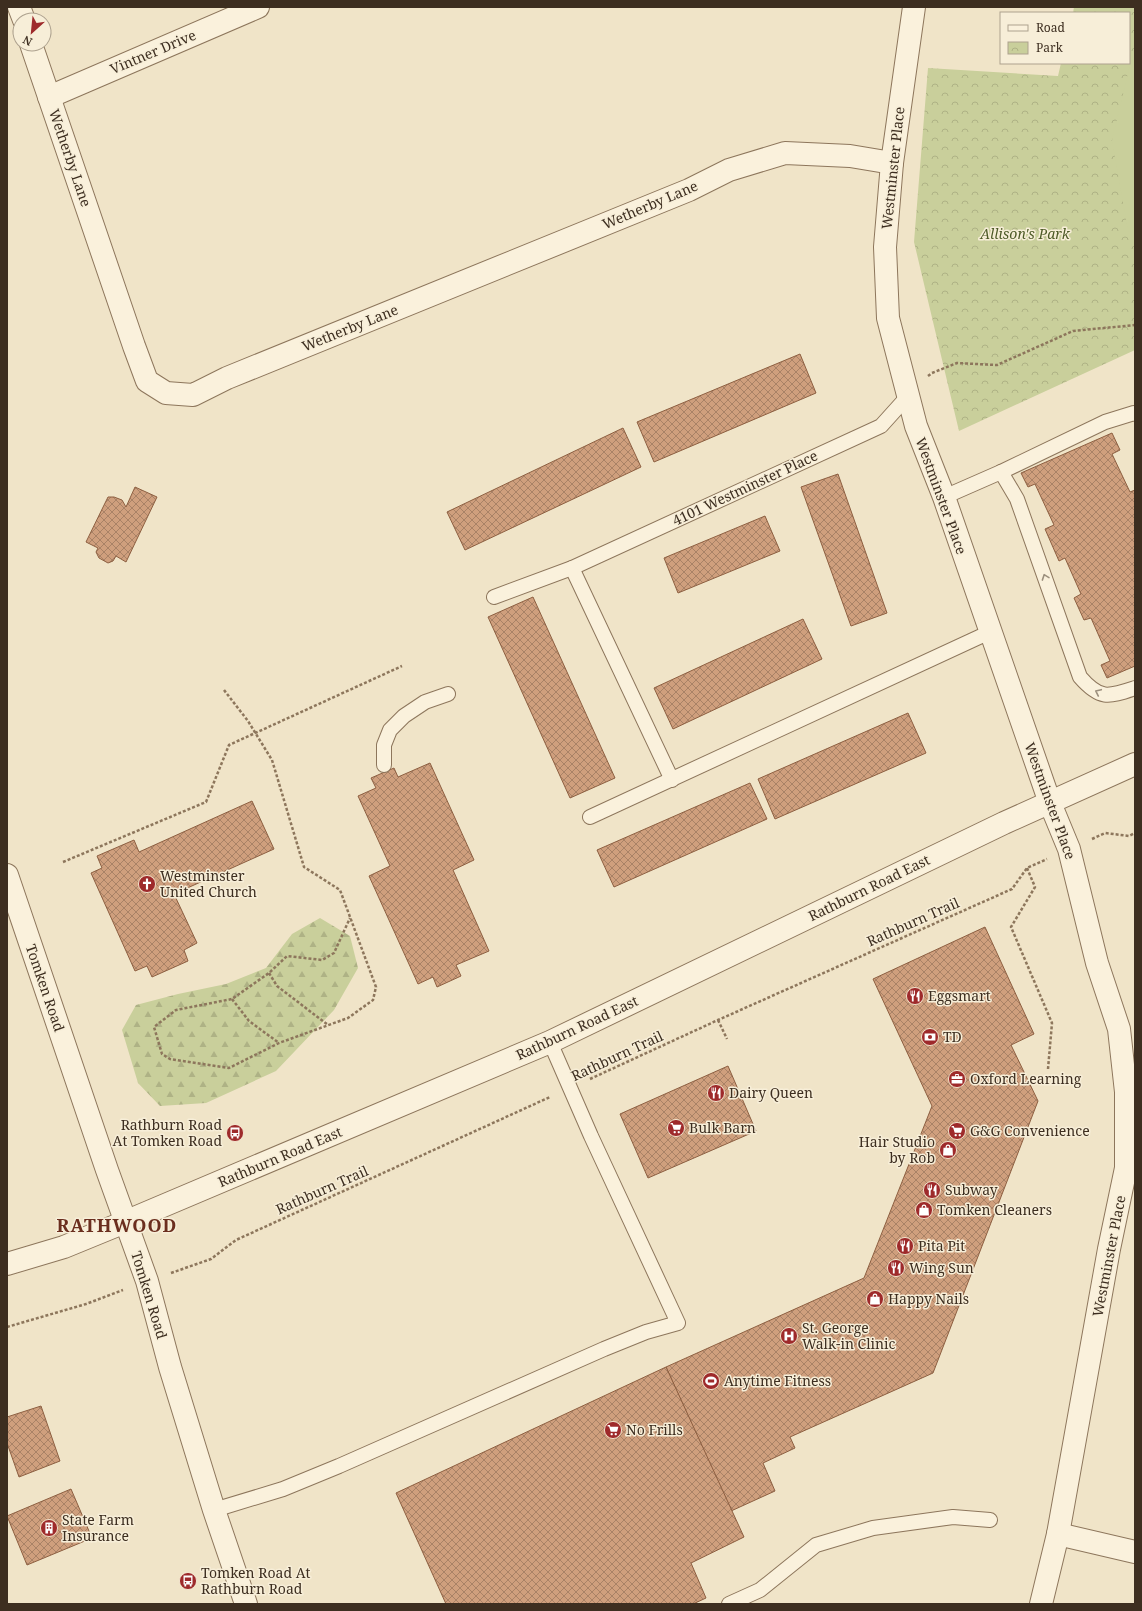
<svg xmlns="http://www.w3.org/2000/svg" width="1142" height="1611" font-family="'Noto Serif',serif">
<style>
.forest{fill:url(#forest-firs)}
.park{fill:url(#park-crowns)}
.garden{fill:#c9cf9b}
.building{fill:url(#building-cross-hatch);stroke:#8d5f41}
.lines{fill:none;stroke-linecap:round;stroke-linejoin:round}
.service-casing{stroke:#8d765c;stroke-width:16}
.minor-casing{stroke:#8d765c;stroke-width:24}
.tertiary-casing{stroke:#8d765c;stroke-width:24}
.path{stroke:#8d765c;stroke-width:2.5;stroke-dasharray:3 2;stroke-linecap:butt}
.service{stroke:#faf1dc;stroke-width:14}
.minor{stroke:#faf1dc;stroke-width:22}
.tertiary{stroke:#faf1dc;stroke-width:22}
.oneway{stroke:#9c907e}
.labels{text-anchor:middle;stroke-width:3;stroke-linejoin:round;paint-order:stroke}
.street-label{font-size:14px;fill:#3d2e20;stroke:#f7eed8}
.park-label{font-size:14px;font-style:italic;fill:#4d5a26;stroke:#f7eed8}
.poi-label{font-size:14px;fill:#3d2e20;stroke:#f7eed8;text-anchor:start}
.district-label{font-size:18px;font-weight:bold;letter-spacing:1px;fill:#6b2e1e;stroke:#f7eed8}
</style>
<defs>
<pattern id="forest-firs" width="22" height="20" patternUnits="userSpaceOnUse"><rect width="22" height="20" fill="#c9cf9b"/><path d="M5 1l3.5 6h-7zM16 11l3.5 6h-7z" fill="#aeb285"/></pattern>
<pattern id="park-crowns" width="20" height="18" patternUnits="userSpaceOnUse"><rect width="20" height="18" fill="#c9cf9b"/><path d="M2 6a3 3 0 1 1 6 0M12 15a3 3 0 1 1 6 0" fill="none" stroke="#aeb285"/></pattern>
<pattern id="building-cross-hatch" width="8" height="8" patternUnits="userSpaceOnUse"><rect width="8" height="8" fill="#cf9f7d"/><path d="M0 0l8 8M0 8l8-8" fill="none" stroke="#a98266"/></pattern>
</defs>
<rect width="100%" height="100%" fill="#f0e4c8"/>
<polygon class="forest" points="320,918 350,936 358,968 334,1010 276,1071 206,1103 160,1106 138,1083 122,1030 136,1005 178,994 226,984 266,968 292,934"/>
<polygon class="park" points="1074,7 1135,7 1135,350 959,431 914,242 928,68 1058,76 1061,63 1129,63 1129,13 1073,13"/>
<polygon class="garden" points="1135,55 1135,249 1128,231 1112,140 1129,69"/>
<g class="building">
<polygon points="800,354 816,393 654,462 637,422"/>
<polygon points="623,428 641,467 465,550 447,512"/>
<polygon points="1112,433 1120,450 1112,454 1130,492 1135,490 1135,666 1107,678 1101,665 1110,661 1091,618 1084,620 1074,598 1081,594 1065,558 1059,561 1045,529 1054,525 1035,484 1028,487 1021,473"/>
<polygon points="838,474 887,613 851,626 801,487"/>
<polygon points="135,487 157,497 126,562 116,556 113,561 108,563 99,558 96,552 98,548 86,542 108,497 114,497 122,500 126,507"/>
<polygon points="765,516 780,551 678,593 664,558"/>
<polygon points="533,597 615,778 570,798 488,617"/>
<polygon points="803,619 822,659 673,729 654,688"/>
<polygon points="908,713 926,753 775,819 758,779"/>
<polygon points="430,763 474,860 453,870 489,951 456,965 461,976 437,987 433,977 418,984 369,876 390,866 358,796 376,788 371,778 394,768 398,777"/>
<polygon points="750,783 767,819 614,887 597,850"/>
<polygon points="252,801 274,849 174,894 197,943 184,950 188,961 152,977 147,966 135,971 91,873 102,868 97,856 134,840 139,852"/>
<polygon points="985,927 1034,1034 1011,1045 1038,1101 933,1373 790,1437 795,1448 763,1463 775,1491 731,1511 666,1367 864,1278 932,1106 873,979"/>
<polygon points="728,1066 756,1131 648,1178 620,1114"/>
<polygon points="666,1367 744,1537 691,1563 706,1598 693,1604 446,1604 396,1493"/>
<polygon points="41,1406 60,1461 19,1477 7,1443 7,1417"/>
<polygon points="71,1489 92,1538 27,1565 7,1516"/>
</g>
<g class="lines">
<g class="service-casing">
<g id="service">
<path d="M 1001,472 L 1017,499 L 1080,677 C 1100,700 1108,697 1135,688"/>
<polyline points="944,497 1001,472 1105,422 1134,413 1135,414"/>
<polyline points="572,568 672,780"/>
<polyline points="494,597 572,568 881,426 908,396"/>
<polyline points="384,765 384,745 390,730 404,716 425,702 448,694"/>
<polyline points="590,817 990,632"/>
<polyline points="214,1510 283,1489 339,1466 604,1349 646,1332 678,1323 591,1136 550,1042"/>
<polyline points="729,1604 760,1590 816,1545 873,1528 953,1517 990,1520"/>
</g>
</g>
<g class="minor-casing">
<g id="minor">
<polyline points="19,7 24,20"/>
<polyline points="914,7 892,163 885,247 888,318 916,426 944,497 1050,803 1069,849 1097,963 1119,1029 1126,1092 1126,1168 1109,1249 1058,1534 1041,1604"/>
<polyline points="31,44 134,346 147,381 166,393 193,395 227,378 689,190 729,170 785,153 850,156 892,163"/>
<polyline points="49,97 258,7"/>
<polyline points="1058,1534 1135,1552"/>
</g>
</g>
<g class="tertiary-casing">
<g id="tertiary">
<polyline points="7,875 107,1170 147,1281 170,1367 214,1510 246,1604"/>
<polyline points="7,1264 64,1247 125,1222 550,1042 1004,823 1135,764"/>
</g>
</g>
<g class="path">
<polyline points="928,376 932,373 957,363 997,365 1073,331 1135,325"/>
<polyline points="224,690 248,721 272,760 304,867 340,890 376,987 373,1000 348,1018 279,1043 229,1068 170,1059 162,1054 154,1027 176,1010 232,999 269,973 287,956 322,960 334,953 350,918"/>
<polyline points="1092,839 1105,833 1129,836 1135,833"/>
<polyline points="63,862 206,802 229,745 402,666"/>
<polyline points="1027,868 1035,887 1011,927 1052,1023 1048,1069"/>
<polyline points="269,973 277,986 328,1025"/>
<polyline points="232,999 249,1021 279,1043"/>
<polyline points="718,1020 727,1039"/>
<polyline points="590,1079 718,1020 1012,889 1027,868 1047,859"/>
<polyline points="171,1273 211,1259 236,1240 550,1097"/>
<polyline points="7,1327 86,1304 123,1290"/>
</g>
<use href="#service" class="service"/>
<use href="#minor" class="minor"/>
<use href="#tertiary" class="tertiary"/>
</g>
<defs><path id="oneway-chevron" d="M-2-3.5L2.5 0L-2 3.5" fill="none" stroke-width="1.6" stroke-linecap="round" stroke-linejoin="round"/></defs>
<g class="oneway">
<use href="#oneway-chevron" transform="translate(1045 577) rotate(-110)"/>
<use href="#oneway-chevron" transform="translate(1098 692) rotate(-155)"/>
</g>
<defs>
<g id="church-disc" transform="scale(0.9)"><circle r="9.5" fill="#9e2a2b" stroke="#f7eed8"/><path d="M-1.2-6h2.4v3.5h3.3v2.4h-3.3V6h-2.4V-.1h-3.3v-2.4h3.3Z" fill="#fff"/></g>
<g id="restaurant-disc" transform="scale(0.9)"><circle r="9.5" fill="#9e2a2b" stroke="#f7eed8"/><path d="M-5-6h1v4h1v-4h1v4h1v-4h1v5L-1.5 .5V6h-2V.5L-5-1ZM5-6V6H3V1.5H1.5Q1.5-4 5-6Z" fill="#fff"/></g>
<g id="bank-disc" transform="scale(0.9)"><circle r="9.5" fill="#9e2a2b" stroke="#f7eed8"/><path d="M-6-4H6V4H-6ZM0-2.3a2.3 2.3 0 1 0 0 4.6a2.3 2.3 0 1 0 0-4.6Z" fill="#fff"/></g>
<g id="office-disc" transform="scale(0.9)"><circle r="9.5" fill="#9e2a2b" stroke="#f7eed8"/><path d="M-6-3h4V-5.5h4V-3h4V5H-6ZM-1-4.5V-3h2v-1.5ZM-6 0V1H6V0Z" fill="#fff"/></g>
<g id="supermarket-disc" transform="scale(0.9)"><circle r="9.5" fill="#9e2a2b" stroke="#f7eed8"/><path d="M-6-5.5h2.5l.6 2H6L4.5 2H-2.5L-4.4-4H-6ZM-1.5 3.2a1.3 1.3 0 1 0 .1 0ZM3 3.2a1.3 1.3 0 1 0 .1 0Z" fill="#fff"/></g>
<g id="bus-disc" transform="scale(0.9)"><circle r="9.5" fill="#9e2a2b" stroke="#f7eed8"/><path d="M-5-6H5V4H4V6H2V4H-2V6H-4V4H-5ZM-3.5-4V0h7V-4ZM-3.5 1.2v1.5H-2V1.2ZM2 1.2v1.5H3.5V1.2Z" fill="#fff"/></g>
<g id="shop-disc" transform="scale(0.9)"><circle r="9.5" fill="#9e2a2b" stroke="#f7eed8"/><path d="M-5-2.5h2.3a2.7 3.5 0 0 1 5.4 0H5L5.5 6h-11ZM-1.5-2.5h3a1.5 2.3 0 0 0-3 0Z" fill="#fff"/></g>
<g id="hospital-disc" transform="scale(0.9)"><circle r="9.5" fill="#9e2a2b" stroke="#f7eed8"/><path d="M-5-5h3v3.5h4V-5h3V5h-3V1.5h-4V5h-3Z" fill="#fff"/></g>
<g id="stadium-disc" transform="scale(0.9)"><circle r="9.5" fill="#9e2a2b" stroke="#f7eed8"/><path d="M0-5a6.5 5 0 1 0 0 10a6.5 5 0 1 0 0-10ZM-3.5-1.8h7v3.6h-7Z" fill="#fff"/></g>
<g id="building-disc" transform="scale(0.9)"><circle r="9.5" fill="#9e2a2b" stroke="#f7eed8"/><path d="M-4-6H4V6H1V3H-1V6H-4ZM-2.5-4.3h1.7v1.8h-1.7ZM.8-4.3h1.7v1.8H.8ZM-2.5-1h1.7V.8h-1.7ZM.8-1h1.7V.8H.8Z" fill="#fff"/></g>
</defs>
<g fill-rule="evenodd">
<use href="#church-disc" x="147" y="884"/>
<use href="#restaurant-disc" x="915" y="996"/>
<use href="#bank-disc" x="930" y="1037"/>
<use href="#office-disc" x="957" y="1079"/>
<use href="#restaurant-disc" x="716" y="1093"/>
<use href="#supermarket-disc" x="676" y="1128"/>
<use href="#supermarket-disc" x="957" y="1131"/>
<use href="#bus-disc" x="235" y="1133"/>
<use href="#shop-disc" x="948" y="1150"/>
<use href="#restaurant-disc" x="932" y="1190"/>
<use href="#shop-disc" x="924" y="1210"/>
<use href="#restaurant-disc" x="905" y="1246"/>
<use href="#restaurant-disc" x="896" y="1268"/>
<use href="#shop-disc" x="875" y="1299"/>
<use href="#hospital-disc" x="789" y="1336"/>
<use href="#stadium-disc" x="711" y="1381"/>
<use href="#supermarket-disc" x="613" y="1430"/>
<use href="#building-disc" x="49" y="1528"/>
<use href="#bus-disc" x="188" y="1581"/>
</g>
<g class="labels">
<g class="street-label">
<text transform="translate(153 52) rotate(-23)" y="5">Vintner Drive</text>
<text transform="translate(70 158) rotate(71)" y="5">Wetherby Lane</text>
<text transform="translate(893 168) rotate(-84)" y="5">Westminster Place</text>
<text transform="translate(650 205) rotate(-23)" y="5">Wetherby Lane</text>
<text transform="translate(350 328) rotate(-22)" y="5">Wetherby Lane</text>
<text transform="translate(745 488) rotate(-25)" y="5">4101 Westminster Place</text>
<text transform="translate(941 496) rotate(70)" y="5">Westminster Place</text>
<text transform="translate(1050 801) rotate(70)" y="5">Westminster Place</text>
<text transform="translate(869 888) rotate(-26)" y="5">Rathburn Road East</text>
<text transform="translate(913 922) rotate(-24)" y="5">Rathburn Trail</text>
<text transform="translate(45 988) rotate(71)" y="5">Tomken Road</text>
<text transform="translate(577 1028) rotate(-25)" y="5">Rathburn Road East</text>
<text transform="translate(617 1056) rotate(-25)" y="5">Rathburn Trail</text>
<text transform="translate(280 1157) rotate(-23)" y="5">Rathburn Road East</text>
<text transform="translate(322 1190) rotate(-24)" y="5">Rathburn Trail</text>
<text transform="translate(1109 1256) rotate(-79)" y="5">Westminster Place</text>
<text transform="translate(149 1295) rotate(73)" y="5">Tomken Road</text>
</g>
<g class="park-label">
<text x="1025" y="239">Allison's Park</text>
</g>
<g class="poi-label">
<text x="160" y="881">Westminster<tspan x="160" dy="16">United Church</tspan></text>
<text x="928" y="1001">Eggsmart</text>
<text x="943" y="1042">TD</text>
<text x="970" y="1084">Oxford Learning</text>
<text x="729" y="1098">Dairy Queen</text>
<text x="222" y="1130" text-anchor="end">Rathburn Road<tspan x="222" dy="16">At Tomken Road</tspan></text>
<text x="689" y="1133">Bulk Barn</text>
<text x="970" y="1136">G&amp;G Convenience</text>
<text x="935" y="1147" text-anchor="end">Hair Studio<tspan x="935" dy="16">by Rob</tspan></text>
<text x="945" y="1195">Subway</text>
<text x="937" y="1215">Tomken Cleaners</text>
<text x="918" y="1251">Pita Pit</text>
<text x="909" y="1273">Wing Sun</text>
<text x="888" y="1304">Happy Nails</text>
<text x="802" y="1333">St. George<tspan x="802" dy="16">Walk-in Clinic</tspan></text>
<text x="724" y="1386">Anytime Fitness</text>
<text x="626" y="1435">No Frills</text>
<text x="62" y="1525">State Farm<tspan x="62" dy="16">Insurance</tspan></text>
<text x="201" y="1578">Tomken Road At<tspan x="201" dy="16">Rathburn Road</tspan></text>
</g>
<g class="district-label">
<text x="117" y="1232">RATHWOOD</text>
</g>
</g>
<rect width="1142" height="1611" fill="none" stroke="#3d2e20" stroke-width="16"/>
<rect x="1000" y="12" width="130" height="52" fill="#f7eed8" stroke="#ada18e"/>
<rect x="1008" y="25" width="20" height="6" fill="#faf1dc" stroke="#ada18e"/>
<text x="1036" y="32" font-size="12" fill="#3d2e20">Road</text>
<rect x="1008" y="42" width="20" height="12" fill="url(#park-crowns)" stroke="#ada18e"/>
<text x="1036" y="52" font-size="12" fill="#3d2e20">Park</text>
<g transform="translate(32 32) rotate(207)"><circle r="19" fill="#f7eed8" stroke="#ada18e"/>
<path d="M0-3L7 15L0 10L-7 15Z" fill="#9e2a2b"/>
<text y="-6" font-size="11" font-weight="bold" text-anchor="middle" fill="#3d2e20">N</text>
</g>
</svg>
